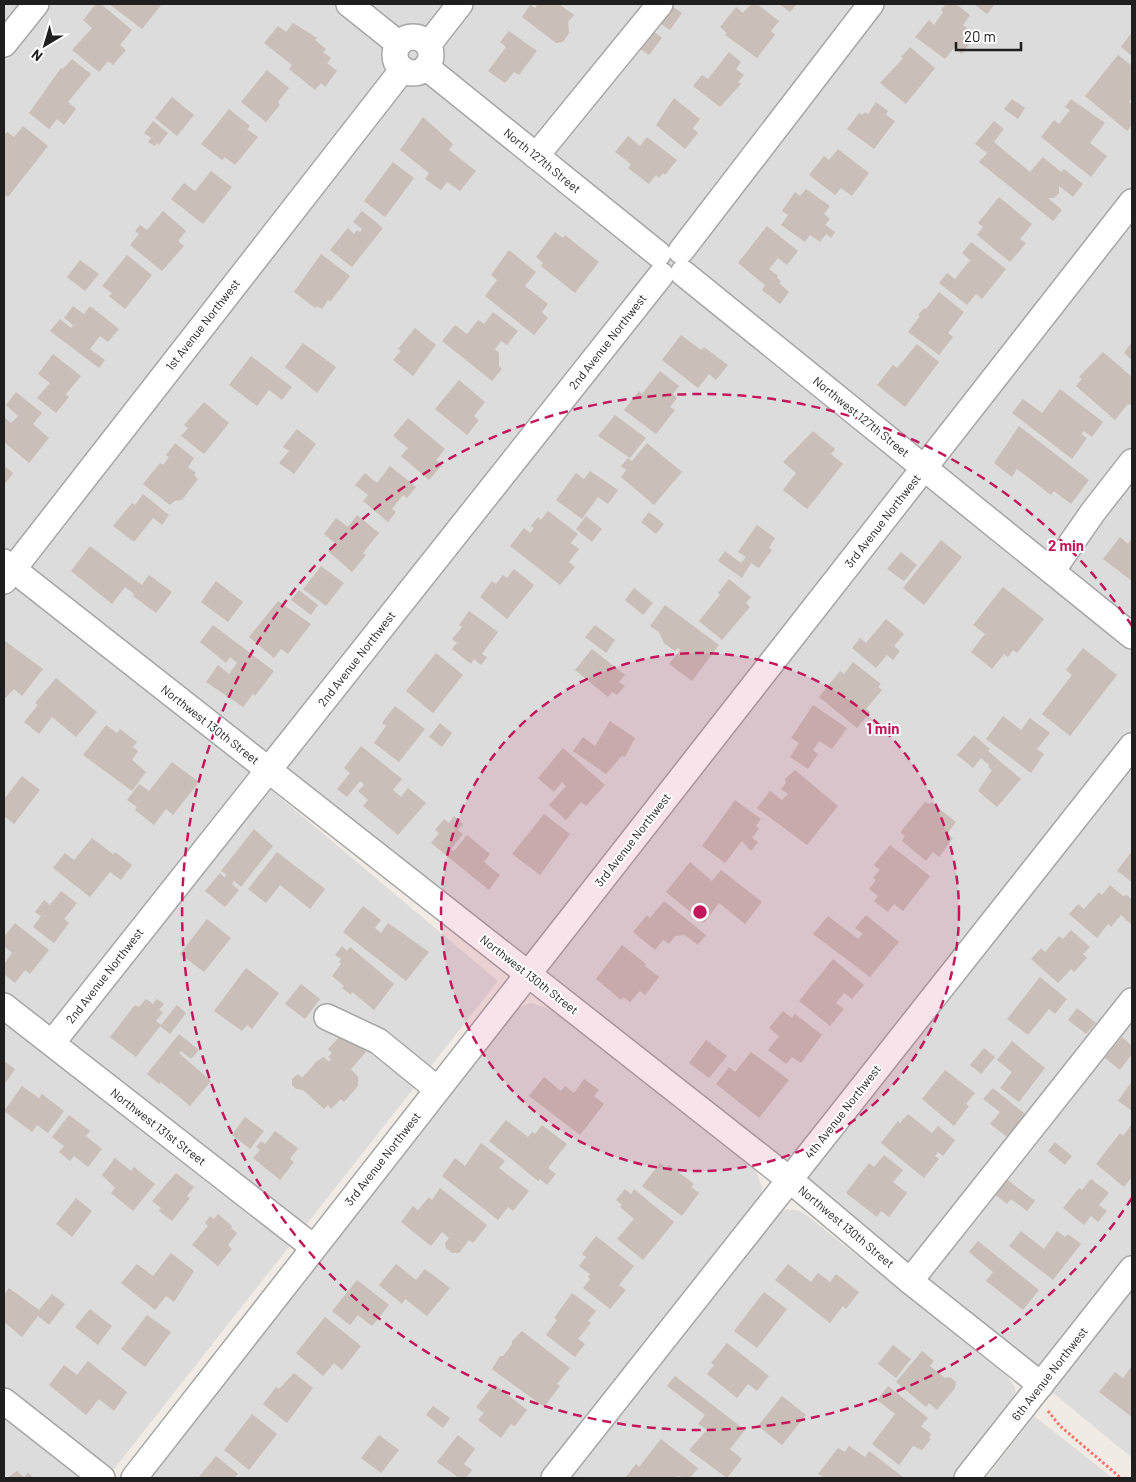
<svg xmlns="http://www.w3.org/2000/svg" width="1136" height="1482" font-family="Barlow,sans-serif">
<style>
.residential{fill:#dddcdc}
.building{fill:#c9beb8}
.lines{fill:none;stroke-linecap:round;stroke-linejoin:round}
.minor-casing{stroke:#a6a6a6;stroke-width:28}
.path{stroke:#ff7267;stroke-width:3;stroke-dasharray:2.5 2.5;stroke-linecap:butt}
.minor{stroke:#fff;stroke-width:25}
.ring{fill:none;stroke:#c2185b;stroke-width:2.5;stroke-dasharray:9 6}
.labels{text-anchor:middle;stroke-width:4;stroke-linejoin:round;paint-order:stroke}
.street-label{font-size:12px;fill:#1f1f1f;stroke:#fff}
.centre{fill:#c2185b;stroke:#fff;stroke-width:2.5}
.ring-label{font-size:15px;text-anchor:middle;font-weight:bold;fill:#c2185b;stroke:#fff;stroke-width:4;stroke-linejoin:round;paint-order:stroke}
</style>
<rect width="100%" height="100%" fill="#f0ece5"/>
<g class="residential">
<polygon points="4,4 1132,4 1132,1458 1040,1382 4,562"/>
<polygon points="4,565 498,981 107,1478 4,1478"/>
<polygon points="531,1003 553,1010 578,1027 695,1117 756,1170 762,1187 761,1199 541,1478 150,1478 520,1007"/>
<polygon points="786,1209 800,1211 809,1217 1006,1375 1015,1387 1016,1402 956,1478 566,1478 775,1216"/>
<polygon points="1034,1416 1113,1478 986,1478"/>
</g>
<g class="building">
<polygon points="96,4 101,4 132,30 120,45 126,50 113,65 108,61 99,72 72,50 92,28 83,20"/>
<polygon points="109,4 162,4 142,29"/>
<polygon points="538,4 559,4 574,15 568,22 569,33 563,42 556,43 522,17 530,5 535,8"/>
<polygon points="751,4 757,4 779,21 771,31 775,35 757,58 725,35 727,33 720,27 736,7 743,13"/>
<polygon points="779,4 797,4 790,12"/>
<polygon points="946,4 956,4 970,15 963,25 968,29 962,37 970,43 962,54 954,48 945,59 915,37 929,20 934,25 943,12 941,10"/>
<polygon points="974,4 995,4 987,14"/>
<polygon points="670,5 682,13 670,30 658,22"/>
<polygon points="293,23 317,38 315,40 326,49 323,52 331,58 327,63 337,71 325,87 321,83 315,90 289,69 292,65 264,43 278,26 286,32"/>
<polygon points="509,31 537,51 519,75 514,72 505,83 488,71 506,47 500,42"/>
<polygon points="653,31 662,38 649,55 640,49"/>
<polygon points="1132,32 1132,56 1121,47"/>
<polygon points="910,47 935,68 906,104 880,83 903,58 901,57"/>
<polygon points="729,52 741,62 736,69 744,75 738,82 741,84 720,107 693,86 702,75 708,79"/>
<polygon points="1118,55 1132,66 1132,97 1129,102 1132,105 1132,125 1127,131 1085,96"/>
<polygon points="72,59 91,74 68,102 76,109 64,125 57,119 49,129 29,113 61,68 63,69"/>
<polygon points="267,70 289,88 278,102 280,105 266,122 241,102"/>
<polygon points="172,97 194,115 177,136 155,118"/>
<polygon points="674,98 700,119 693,128 698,133 685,149 656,125"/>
<polygon points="1012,99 1025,108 1018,119 1004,109"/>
<polygon points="1071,99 1105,123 1090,143 1107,156 1091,177 1041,137 1054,120 1059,124 1070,110 1065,107"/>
<polygon points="876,102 888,111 886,115 895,121 874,149 847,129 859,113 862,115 865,112 868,114"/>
<polygon points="229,109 250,126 247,129 258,137 235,165 225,157 222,160 201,144"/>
<polygon points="423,117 453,144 449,150 476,171 460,191 447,182 441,190 435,186 425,179 429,173 400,150"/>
<polygon points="153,121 168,133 159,145 157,143 155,146 148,142 151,138 144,133"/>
<polygon points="994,121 1004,129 994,142 1030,172 1043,157 1061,172 1064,169 1083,184 1073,197 1059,186 1059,193 1054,198 1048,198 1062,210 1053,221 979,162 987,153 975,144"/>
<polygon points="23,126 48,146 8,197 4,194 4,136 7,132 14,137"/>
<polygon points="628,136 640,146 647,137 677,160 665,175 663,173 659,178 656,175 649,184 628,168 631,164 615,152"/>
<polygon points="838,149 869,173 852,196 841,188 835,195 809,175 824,156 829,160"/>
<polygon points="393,162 414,178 385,217 364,201"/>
<polygon points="211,171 232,187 203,224 171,199 184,183 195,191"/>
<polygon points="806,189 830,206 824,214 830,219 825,225 835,232 831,238 826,234 820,242 810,235 805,242 781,225 788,215 782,211 795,192 800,196"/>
<polygon points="999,197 1032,224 1020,239 1026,243 1010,262 977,235 983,227 978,223"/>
<polygon points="163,211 186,231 178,241 184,246 162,271 130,245 139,234 135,231 140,225 147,230"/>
<polygon points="362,211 383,228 352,267 330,250 348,228 354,234 357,230 360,232 362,229 353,222"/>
<polygon points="767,226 798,251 787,265 778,258 769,269 778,276 777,278 781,281 779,283 789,292 780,304 762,290 765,285 738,263"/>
<polygon points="555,232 563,238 565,235 599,262 575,293 541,266 543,263 536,257"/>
<polygon points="971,242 1006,269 982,299 976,294 967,305 939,283 947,273 955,279 970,260 962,253"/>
<polygon points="509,250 536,272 525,286 548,304 542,312 548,318 534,335 485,296 497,280 491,275"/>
<polygon points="321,254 350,276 330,302 328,300 322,309 317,306 315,308 294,292"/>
<polygon points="127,255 152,275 125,309 109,296 112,293 102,286"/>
<polygon points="80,260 99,274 85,291 67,277"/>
<polygon points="939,292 964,312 948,333 953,337 939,355 908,332 920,316 918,315 924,308 926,309"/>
<polygon points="73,306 84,314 90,306 119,329 108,342 100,336 90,349 105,360 99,368 50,331 60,319 71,328 73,325 64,318"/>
<polygon points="493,312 518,331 507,345 501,341 495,349 499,353 499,366 502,369 492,381 442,341 455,325 467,334 478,320 484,324"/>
<polygon points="415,328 436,345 413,376 393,360 401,351 398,349"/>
<polygon points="681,335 701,350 704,347 728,365 716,380 709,374 698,388 662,360"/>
<polygon points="1132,342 1132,360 1124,353"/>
<polygon points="303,343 336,367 317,393 285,367"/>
<polygon points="917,344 939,362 905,407 877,385 893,365 897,368"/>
<polygon points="1103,352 1132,377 1132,402 1130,405 1128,404 1115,420 1076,386 1082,379 1079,377"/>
<polygon points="53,354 81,376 66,394 69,397 56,413 37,398 50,383 38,374"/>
<polygon points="251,356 292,387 282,400 269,390 257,406 229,385"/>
<polygon points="660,371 679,386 673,394 677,398 670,407 675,410 656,434 624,410 639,391 642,394"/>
<polygon points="459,380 485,402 474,416 479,420 467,435 435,409"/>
<polygon points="1060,389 1103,422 1092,437 1084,431 1081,434 1087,438 1072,459 1012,413 1023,399 1042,413"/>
<polygon points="16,392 42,413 33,424 49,438 29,463 4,442 4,417 11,423 18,416 6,405"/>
<polygon points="204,402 229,423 204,454 181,436 188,428 184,425"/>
<polygon points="615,415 646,438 630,458 598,436"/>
<polygon points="408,418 445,449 436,460 442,465 429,480 401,456 408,448 393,436"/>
<polygon points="1019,426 1089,480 1071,504 1054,491 1051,495 1017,469 1012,477 994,463"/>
<polygon points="297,429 316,444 294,474 279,463 289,451 283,447"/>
<polygon points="813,431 835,449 831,454 843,464 807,509 783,490 796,473 783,462"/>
<polygon points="175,443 194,458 188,467 196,473 194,475 198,479 182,500 174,501 170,505 143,484 160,463 163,465 169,457 166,455"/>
<polygon points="647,443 682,472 654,505 621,477 626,470 621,466 628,458 632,461"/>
<polygon points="4,466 13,473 4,485"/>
<polygon points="390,466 416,487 407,498 403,495 392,509 396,512 388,522 363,501 368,495 355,485 365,473 377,483"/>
<polygon points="590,471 618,490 608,504 598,497 582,519 556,500 576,473 584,479"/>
<polygon points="143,494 169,515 162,525 153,518 134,542 113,526 132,503 135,505"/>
<polygon points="548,511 578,534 571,543 579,549 569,562 575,567 560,585 510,546 524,528 530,533 534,528 531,526 538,517 541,520"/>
<polygon points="649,512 664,524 656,534 641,522"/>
<polygon points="357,515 379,533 363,553 366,555 352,572 328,551 335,543 324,534 336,518 348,527"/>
<polygon points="586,516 602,529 592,542 576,529"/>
<polygon points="757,525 775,538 769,548 772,550 759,568 751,563 742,578 718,561 725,551 741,563 746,557 738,552"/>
<polygon points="1120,537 1128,544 1132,538 1132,581 1103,559"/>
<polygon points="941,540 962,557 924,605 903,588"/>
<polygon points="90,546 142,585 149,575 172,592 156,613 133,596 134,594 125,587 112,604 71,571"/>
<polygon points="901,552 917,565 904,581 887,569"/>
<polygon points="321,566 344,583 326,606 303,589"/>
<polygon points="514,569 534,585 507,619 480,597 492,581 496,584 503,575 507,578"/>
<polygon points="729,579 751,597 746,603 750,607 722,640 699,621 720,595 718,593"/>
<polygon points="216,581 243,602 228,622 201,602"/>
<polygon points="1003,587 1044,619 1017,653 1013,650 1008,657 1004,654 992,669 971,652 985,634 973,625"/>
<polygon points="634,588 653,603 643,615 625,600"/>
<polygon points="299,590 318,605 311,615 291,600"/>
<polygon points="278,601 311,624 288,654 281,649 274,658 249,637"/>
<polygon points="665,605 719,645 692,681 669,664 680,650 678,648 675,651 664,643 659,632 650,626"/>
<polygon points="469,611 498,632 482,654 487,657 481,665 474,659 471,664 452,649 457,643 452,639 462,627 459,625"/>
<polygon points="886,619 904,634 894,646 900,651 893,660 887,655 876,668 852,648 860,638 866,643"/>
<polygon points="213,625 274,671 255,696 253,694 243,707 206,682 218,665 229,674 237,663 230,657 226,663 200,642"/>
<polygon points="595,625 615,640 606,653 585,637"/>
<polygon points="5,641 43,669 22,696 14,689 4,699"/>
<polygon points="1083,648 1117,675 1070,736 1042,714 1072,675 1066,670"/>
<polygon points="592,649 625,675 619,682 625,686 617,695 612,692 608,697 575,670"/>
<polygon points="436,653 463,675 433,713 406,691"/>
<polygon points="853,662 881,684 878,687 882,690 866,709 870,712 857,728 819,697 840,671 844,674"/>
<polygon points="56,678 97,712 76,737 52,717 39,734 24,722 38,705 35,703"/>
<polygon points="813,705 847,728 832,749 819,741 813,750 818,754 808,769 790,757 799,743 791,738"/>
<polygon points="395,706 425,729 399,762 374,743 386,726 382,723"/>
<polygon points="1003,716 1021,730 1030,718 1050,733 1037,749 1044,754 1031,773 986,739"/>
<polygon points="610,721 635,738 625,757 622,756 606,774 573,751 583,737 595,746"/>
<polygon points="440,723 452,733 442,747 429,737"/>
<polygon points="106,725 117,733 120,729 137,742 133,747 138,751 132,760 146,772 132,791 83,755"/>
<polygon points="974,735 990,749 988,751 1021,779 997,807 978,791 992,770 988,767 989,765 981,758 973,768 957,755"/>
<polygon points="361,746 402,779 393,790 401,797 408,788 426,803 398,835 363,806 368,800 358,791 364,785 360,781 347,797 337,789 350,773 344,768"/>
<polygon points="563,748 605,785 586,806 581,802 566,820 549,805 566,786 562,782 554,792 538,778"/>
<polygon points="172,762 199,782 173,815 166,809 154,825 135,810 137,807 127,800 139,784 149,791"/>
<polygon points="795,770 838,806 807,845 757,808 770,791 782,800 788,794 781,789 786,783 785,779"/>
<polygon points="22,776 40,790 14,824 4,816 4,799"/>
<polygon points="735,800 761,819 756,826 759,828 752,838 758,842 751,851 742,841 725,863 702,846"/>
<polygon points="925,802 930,804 931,802 956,822 947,834 953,838 939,857 933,852 926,861 902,841 905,836 901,833 902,830"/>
<polygon points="544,814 570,834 540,875 512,854"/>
<polygon points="454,816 463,824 458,830 463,834 451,849 454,851 467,835 490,854 484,862 500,875 489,890 431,843 439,833 435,830 444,819 449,823"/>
<polygon points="254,829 273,846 241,887 234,881 232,884 239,890 225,907 205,891 220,873 225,878 226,874 221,871"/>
<polygon points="92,838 113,854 115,852 132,865 121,880 110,872 90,897 53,868 65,853 74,860"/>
<polygon points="890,845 930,876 903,911 894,904 888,912 874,901 878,896 869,889 876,880 873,878 880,870 874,865"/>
<polygon points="1132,851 1132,882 1117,871"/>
<polygon points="277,852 325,889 310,909 280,885 266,903 248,889"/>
<polygon points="690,862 712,881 721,870 762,902 745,924 719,903 704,923 666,892"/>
<polygon points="1110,885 1123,896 1127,895 1132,900 1132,925 1121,915 1111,927 1108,924 1097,938 1069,914 1078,904 1084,909 1099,892 1102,895"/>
<polygon points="61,891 77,903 64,919 69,923 54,943 33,927 41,916 35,912 44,900 50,905"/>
<polygon points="664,901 706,935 698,945 685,935 675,936 669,944 663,940 655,950 633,932 647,915 650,918"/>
<polygon points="363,906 381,920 375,928 381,933 388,923 429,952 406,981 343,932"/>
<polygon points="866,915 899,942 870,977 813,934 828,916 858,939 863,934 855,928"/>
<polygon points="207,919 231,938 204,972 180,954"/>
<polygon points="15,923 49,950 30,974 25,970 15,983 4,974 4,964 12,953 4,946 4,937"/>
<polygon points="1071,930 1090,947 1083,954 1087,958 1074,972 1071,969 1058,983 1031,959 1041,948 1045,952 1059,936 1063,939"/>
<polygon points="622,945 646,964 645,966 659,977 645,995 640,991 630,1002 623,997 621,1000 596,979"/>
<polygon points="342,946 347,951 350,947 394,984 374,1010 352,992 351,995 342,988 344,986 332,976 341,964 339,962 341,959 335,955"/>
<polygon points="833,959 864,985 852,999 844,993 836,1003 844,1009 830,1026 799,1001"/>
<polygon points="246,968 279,993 252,1029 247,1025 242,1031 214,1011"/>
<polygon points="1040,977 1067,999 1055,1014 1049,1009 1028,1035 1007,1019"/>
<polygon points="301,984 320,999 305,1019 285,1004"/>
<polygon points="146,999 153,1004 157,999 164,1004 159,1010 163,1012 156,1021 161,1025 136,1057 110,1037 135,1005 139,1007"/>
<polygon points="177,1005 186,1013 170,1034 160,1026"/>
<polygon points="1077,1008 1096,1023 1086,1034 1068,1020"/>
<polygon points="783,1011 792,1018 795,1014 822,1035 801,1063 792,1057 786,1064 768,1050 779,1036 769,1028"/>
<polygon points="345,1031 366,1052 351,1069 358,1077 358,1086 344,1102 341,1099 331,1109 328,1105 324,1109 303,1090 296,1089 292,1085 292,1079 298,1074 302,1078 317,1061 324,1057 329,1062 331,1059 328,1057 332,1053 328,1049"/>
<polygon points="179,1034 199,1050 191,1059 181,1051 179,1053 211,1081 190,1106 161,1082 159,1084 147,1074"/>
<polygon points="1122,1037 1132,1046 1132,1054 1120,1070 1105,1058"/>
<polygon points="706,1040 727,1056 709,1078 689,1063"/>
<polygon points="1012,1041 1045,1068 1019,1102 1000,1088 1012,1072 997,1060"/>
<polygon points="984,1048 995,1057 981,1074 970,1065"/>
<polygon points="751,1052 789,1080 759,1118 716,1084 729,1067 735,1072"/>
<polygon points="4,1061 15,1069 4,1085"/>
<polygon points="945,1070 975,1093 966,1104 969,1106 954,1126 922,1099"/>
<polygon points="544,1077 561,1091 565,1086 574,1093 584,1079 599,1090 594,1096 604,1104 580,1135 529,1096"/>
<polygon points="1132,1081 1132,1111 1118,1101"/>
<polygon points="22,1086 39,1098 42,1094 64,1111 48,1133 37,1125 32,1132 4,1111"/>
<polygon points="993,1088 1025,1114 1007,1137 990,1124 1000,1112 983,1099"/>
<polygon points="908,1114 932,1133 938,1126 955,1140 943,1156 938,1152 935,1156 939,1159 924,1178 881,1143 898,1121 900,1123"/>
<polygon points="69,1115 90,1131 86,1136 102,1149 88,1167 74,1156 70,1161 59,1152 64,1146 52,1137"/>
<polygon points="245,1117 264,1131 250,1149 232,1135"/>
<polygon points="506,1120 528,1137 532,1132 535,1134 542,1125 567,1144 548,1168 556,1174 547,1185 540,1179 538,1181 489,1141"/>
<polygon points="1132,1124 1132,1177 1124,1187 1096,1164 1120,1133 1123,1136"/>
<polygon points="275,1131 298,1148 290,1159 294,1162 280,1180 253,1158 260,1150 256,1147 261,1141 265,1144"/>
<polygon points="1055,1142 1072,1156 1065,1165 1048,1151"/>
<polygon points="481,1143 505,1161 499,1168 529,1191 513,1211 508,1207 498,1220 442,1176 455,1158 465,1166"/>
<polygon points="884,1155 903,1170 893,1182 907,1193 889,1217 881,1211 877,1217 846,1193 869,1163 874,1167"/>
<polygon points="115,1158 131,1171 134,1167 155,1184 133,1211 111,1193 115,1188 102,1175"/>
<polygon points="660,1163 666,1168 669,1165 694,1184 691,1187 699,1193 682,1216 642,1186"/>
<polygon points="176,1173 194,1187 187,1196 190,1198 172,1221 159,1211 161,1208 152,1201"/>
<polygon points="1005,1178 1035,1201 1027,1211 1011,1199 1007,1204 993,1193"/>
<polygon points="1091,1179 1109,1193 1099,1205 1107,1211 1098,1222 1091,1216 1084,1225 1063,1208 1079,1188 1082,1190"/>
<polygon points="440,1188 487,1225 473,1243 469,1240 459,1253 452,1253 446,1248 445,1243 449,1238 442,1232 431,1246 401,1222 413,1206 418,1210 429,1197 432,1200"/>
<polygon points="625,1189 631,1194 634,1189 674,1222 643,1260 617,1239 634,1219 620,1207 622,1205 616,1200"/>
<polygon points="76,1198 92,1211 72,1237 56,1224"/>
<polygon points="218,1214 232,1226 231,1228 237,1233 228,1245 232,1249 218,1266 192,1245 208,1226 205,1223 210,1216 214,1219"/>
<polygon points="1021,1231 1044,1249 1057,1231 1065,1237 1068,1234 1081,1244 1053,1280 1009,1246"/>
<polygon points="596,1236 634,1266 619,1285 626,1290 610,1309 583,1288 590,1279 588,1277 590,1274 579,1266 586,1257 582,1254"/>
<polygon points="978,1241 1039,1290 1023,1310 986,1281 993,1272 969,1252"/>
<polygon points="171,1253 194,1271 174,1302 166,1296 155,1310 121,1283 137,1264 153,1276"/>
<polygon points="396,1264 416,1280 425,1269 450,1288 427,1316 405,1299 402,1304 379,1285"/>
<polygon points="788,1264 811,1282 818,1273 830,1282 836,1274 859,1292 846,1309 843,1306 830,1323 775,1280"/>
<polygon points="357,1280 389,1305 372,1326 358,1315 350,1325 332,1311"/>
<polygon points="9,1288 39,1310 52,1294 65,1304 49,1325 38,1316 22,1337 4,1322 4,1295"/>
<polygon points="764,1292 787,1309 757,1348 734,1331"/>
<polygon points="572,1293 596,1311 588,1321 591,1323 578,1339 585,1344 575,1357 546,1335 557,1320 554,1318"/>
<polygon points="90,1309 112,1326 98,1345 75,1327"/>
<polygon points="147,1315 171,1332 145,1367 121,1349"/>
<polygon points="325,1317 361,1346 342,1370 334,1363 323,1376 296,1353"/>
<polygon points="522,1331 570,1368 557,1384 560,1386 544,1407 492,1369 500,1356 503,1356 512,1344 512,1341"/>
<polygon points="727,1343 769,1376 757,1391 748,1384 737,1398 707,1374 714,1365 711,1363"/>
<polygon points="893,1345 911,1359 896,1378 878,1364"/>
<polygon points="922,1351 934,1361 930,1366 945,1378 950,1377 956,1382 955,1388 937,1410 929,1403 926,1407 896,1382"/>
<polygon points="88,1361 127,1392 114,1411 99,1399 86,1415 49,1385 64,1365 77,1375"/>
<polygon points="1132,1366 1132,1417 1099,1392 1115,1372 1123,1378"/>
<polygon points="294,1373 313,1388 287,1423 263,1404 276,1387 279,1389"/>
<polygon points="675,1376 745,1430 730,1449 742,1459 727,1478 689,1450 707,1430 698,1424 705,1415 667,1386"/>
<polygon points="494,1384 527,1410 515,1426 511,1424 501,1438 478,1420 484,1413 476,1407"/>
<polygon points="888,1386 928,1418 921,1426 931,1434 929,1438 931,1439 922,1450 913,1446 899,1465 872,1444 895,1414 877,1400"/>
<polygon points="782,1396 806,1415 782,1445 758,1426"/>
<polygon points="433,1406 450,1418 443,1428 426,1415"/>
<polygon points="252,1414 277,1434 249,1470 224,1450"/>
<polygon points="379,1435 399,1450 381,1473 361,1458"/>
<polygon points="458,1435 475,1449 464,1464 472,1470 466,1478 459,1478 437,1462"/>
<polygon points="661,1439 698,1468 690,1478 676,1476 675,1478 625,1478 636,1464 639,1467"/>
<polygon points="849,1446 865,1457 869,1451 903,1477 824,1478 818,1474 838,1448 845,1452"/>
<polygon points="216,1456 238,1474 234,1478 198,1478"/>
<polygon points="17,1471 24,1477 28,1473 34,1478 7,1478"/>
</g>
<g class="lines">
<g class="minor-casing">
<g id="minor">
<polyline points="349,4 399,44"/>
<circle cx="413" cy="55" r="18"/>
<polyline points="4,44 36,4"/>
<polyline points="428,45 460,4"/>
<polyline points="426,67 658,254"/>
<polyline points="536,156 660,4"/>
<polyline points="681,251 871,4"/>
<polyline points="683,273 1132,636"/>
<polyline points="4,562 790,1180 910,1281 1041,1385"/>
<polyline points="1052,571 1093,512 1132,462"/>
<polyline points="4,581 403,69"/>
<polyline points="4,1006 313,1247"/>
<polyline points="327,1017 378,1041 437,1089"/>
<polyline points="52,1043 661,275"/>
<polyline points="910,1281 1132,1001"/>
<polyline points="4,1401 102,1478"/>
<polyline points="134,1478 1132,202"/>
<polyline points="554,1478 1132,746"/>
<polyline points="967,1478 1132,1269"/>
</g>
</g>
<polyline class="path" points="1048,1411 1060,1426 1121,1478"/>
<use href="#minor" class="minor"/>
</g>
<circle cx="700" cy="912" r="259" fill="#c2185b" fill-opacity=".12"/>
<g class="ring">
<circle cx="700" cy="912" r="259"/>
<path d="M1132 1198A518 518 0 1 1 1132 626"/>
</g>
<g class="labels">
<g class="street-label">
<text transform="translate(542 161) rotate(39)" y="4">North 127th Street</text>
<text transform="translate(203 325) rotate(-52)" y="4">1st Avenue Northwest</text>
<text transform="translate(608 342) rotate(-52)" y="4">2nd Avenue Northwest</text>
<text transform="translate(861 417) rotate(39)" y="4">Northwest 127th Street</text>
<text transform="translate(883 521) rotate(-52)" y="4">3rd Avenue Northwest</text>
<text transform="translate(357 659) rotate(-52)" y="4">2nd Avenue Northwest</text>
<text transform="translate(210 725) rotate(38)" y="4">Northwest 130th Street</text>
<text transform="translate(633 840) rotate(-52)" y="4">3rd Avenue Northwest</text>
<text transform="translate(529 975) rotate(38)" y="4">Northwest 130th Street</text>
<text transform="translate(105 976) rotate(-52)" y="4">2nd Avenue Northwest</text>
<text transform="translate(843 1112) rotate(-52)" y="4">4th Avenue Northwest</text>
<text transform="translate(158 1127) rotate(38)" y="4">Northwest 131st Street</text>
<text transform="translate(383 1159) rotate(-52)" y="4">3rd Avenue Northwest</text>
<text transform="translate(846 1227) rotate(40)" y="4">Northwest 130th Street</text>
<text transform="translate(1050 1374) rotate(-52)" y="4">6th Avenue Northwest</text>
</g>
</g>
<circle cx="700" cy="912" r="8" class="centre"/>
<g class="ring-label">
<text x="1066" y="551">2 min</text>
<text x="883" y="734">1 min</text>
</g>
<rect width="1136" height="1482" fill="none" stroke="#1f1f1f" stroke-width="10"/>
<g transform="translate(45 45) rotate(218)" stroke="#ffffff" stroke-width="4" paint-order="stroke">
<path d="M0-4L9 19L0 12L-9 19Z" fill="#1f1f1f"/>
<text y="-8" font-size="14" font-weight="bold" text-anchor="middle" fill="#1f1f1f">N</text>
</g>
<path d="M956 42v8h65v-8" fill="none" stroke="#1f1f1f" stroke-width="2.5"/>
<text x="964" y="42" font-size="15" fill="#1f1f1f" stroke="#ffffff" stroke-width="4" paint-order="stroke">20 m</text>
</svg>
